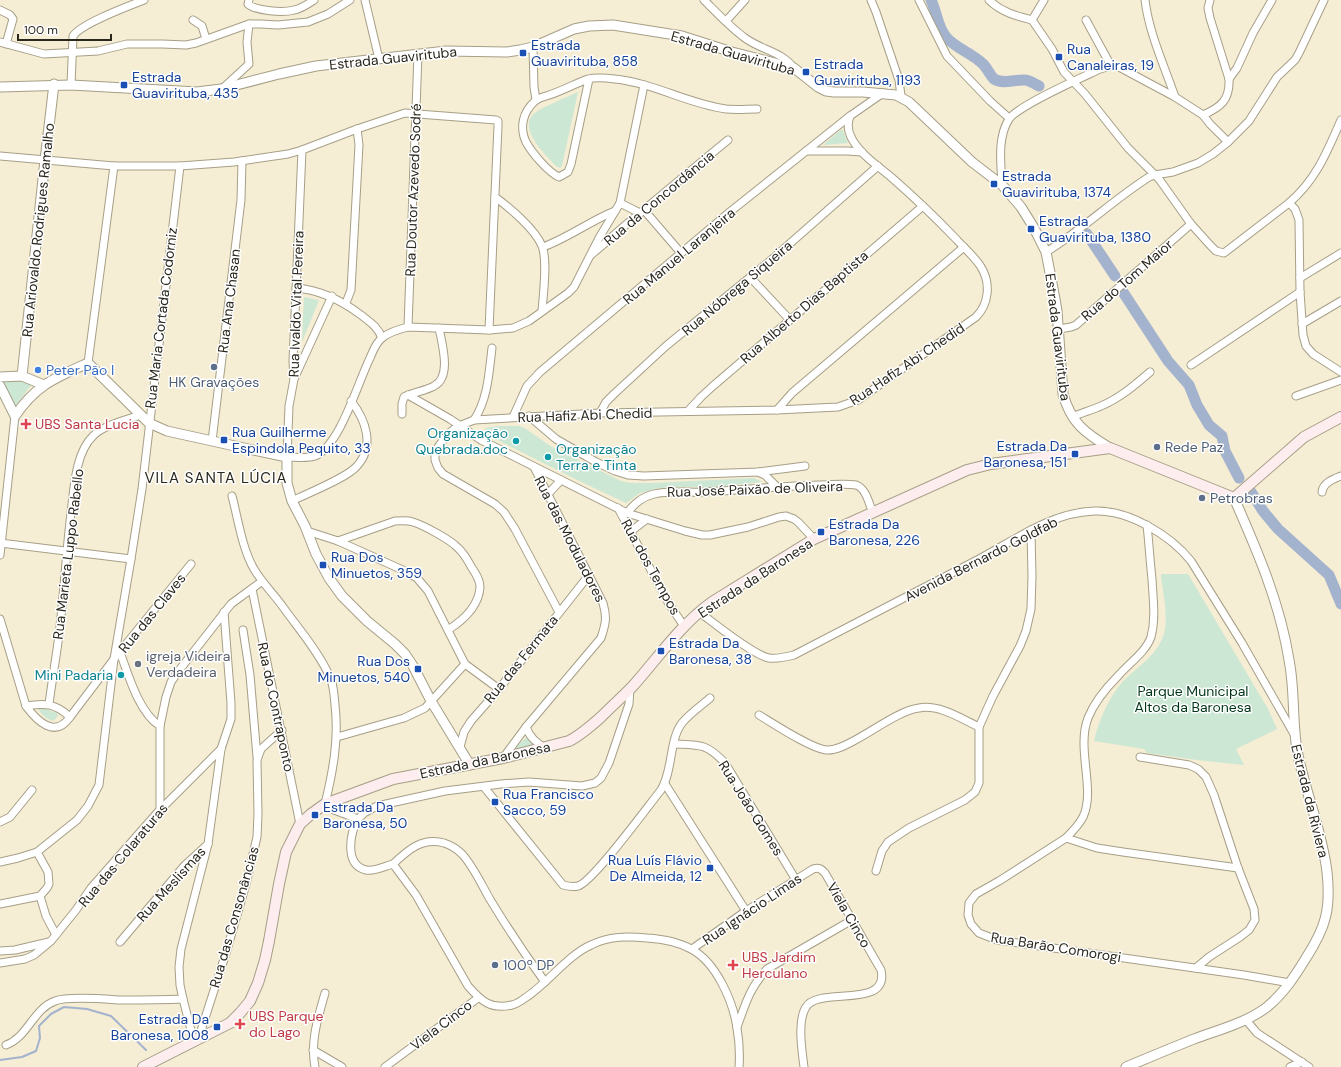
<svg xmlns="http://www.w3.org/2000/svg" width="1341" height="1067" font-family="'DM Sans',sans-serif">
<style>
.green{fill:#cce7d3}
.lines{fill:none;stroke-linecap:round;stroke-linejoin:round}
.stream{stroke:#a4b3cd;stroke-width:2}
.river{stroke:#a4b3cd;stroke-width:11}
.minor-casing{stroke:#a69f87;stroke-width:9}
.tertiary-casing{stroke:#a69f87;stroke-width:11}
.secondary-casing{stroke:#a69f87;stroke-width:12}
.minor{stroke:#fff;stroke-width:7}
.tertiary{stroke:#fff;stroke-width:9}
.secondary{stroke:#feedee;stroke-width:10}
.transit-dot{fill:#1a4fb4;stroke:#fff;stroke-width:1.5}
.service-dot{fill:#5c6f8a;stroke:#fff;stroke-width:1.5}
.shop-dot{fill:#3f7fe0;stroke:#fff;stroke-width:1.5}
.health-dot{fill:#e0444e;stroke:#fff;stroke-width:1.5}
.culture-dot{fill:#0f9aa8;stroke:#fff;stroke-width:1.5}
.worship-dot{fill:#6b7280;stroke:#fff;stroke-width:1.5}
.labels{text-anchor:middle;stroke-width:3;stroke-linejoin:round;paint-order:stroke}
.transit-label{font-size:14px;fill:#164399;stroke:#fff;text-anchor:start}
.street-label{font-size:14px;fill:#2a271d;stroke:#fff}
.shop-label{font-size:14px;fill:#366cbe;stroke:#fff;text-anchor:start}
.service-label{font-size:14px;fill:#4e5e75;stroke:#fff;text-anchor:start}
.health-label{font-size:14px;fill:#be3a42;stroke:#fff;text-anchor:start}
.culture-label{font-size:14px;fill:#0d838f;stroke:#fff;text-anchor:end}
.worship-label{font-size:14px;fill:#5b616d;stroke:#fff;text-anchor:start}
.park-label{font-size:14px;fill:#023419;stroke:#fff}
.neighbourhood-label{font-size:15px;letter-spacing:1px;fill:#2a271d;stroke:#fff}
</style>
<rect width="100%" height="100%" fill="#f5edd4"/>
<g class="green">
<path d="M 578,92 L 562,166 L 560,168 L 556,166 C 546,155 515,127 536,112 C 547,105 565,98 578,92 Z"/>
<polygon points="842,129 848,143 823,145 824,144"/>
<polygon points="304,297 319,300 302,342"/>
<polygon points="6,377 34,381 15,407 8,392 0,380"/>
<polygon points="498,426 516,426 523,427 552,447 621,481 631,483 654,483 754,478 762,482 715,487 672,487 659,488 640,493 626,503 573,478 486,434 487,431 485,429 485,428"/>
<path d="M 1161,574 L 1188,574 L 1268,709 L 1277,729 L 1236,749 L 1244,765 L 1197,760 L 1147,753 L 1144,749 L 1094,741 C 1098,723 1108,699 1120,685 C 1136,666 1160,656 1165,629 C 1168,611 1162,591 1161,574 Z"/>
<path d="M 36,706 L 57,713 L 58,716 L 53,721 C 44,718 41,713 36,706 Z"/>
<polygon points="528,736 534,747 510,752"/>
</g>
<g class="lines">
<polyline class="stream" points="0,1060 22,1057 36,1051 40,1038 39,1026 51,1014 64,1007 87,1009 111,1016 146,1050"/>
<g class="river">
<path d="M 931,0 C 937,12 937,26 946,37 C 955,48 972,53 983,64 C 987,68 990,75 994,79 C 1004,85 1015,79 1025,80 C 1029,80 1035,84 1039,86"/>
<polyline points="1087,234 1115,276"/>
<polyline points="1121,289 1168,361 1189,385 1197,405 1209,425 1222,436 1225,451 1239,478"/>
<polyline points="1251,492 1263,511 1278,529 1329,575 1341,604"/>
</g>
<g class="minor-casing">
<g id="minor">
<path d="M 249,0 L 248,4 C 256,11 283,13 294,10 C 301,9 308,4 314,0"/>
<polyline points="365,0 379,59"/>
<path d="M 704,0 C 717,13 730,27 745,38 C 761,50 781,51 794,68"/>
<polyline points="871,0 876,12 899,80 901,96"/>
<polyline points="919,0 947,56 990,101 1009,118"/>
<path d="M 989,0 C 1001,12 1016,16 1032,20"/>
<path d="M 1145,0 C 1149,33 1164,65 1175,97"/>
<polyline points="0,10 10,15 13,19 6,44"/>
<polyline points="193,20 202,26 206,39"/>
<polyline points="1032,20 1052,49 1064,72 1085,94 1128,148 1159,179 1191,224 1210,245 1216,251 1224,253 1289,203 1295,209 1299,220 1300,292 1303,335 1306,346 1313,354 1341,372"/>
<polyline points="1032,20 1044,0"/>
<polyline points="1086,20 1111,66"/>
<polyline points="726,21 745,0"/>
<polyline points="0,42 44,54 98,51 127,44 162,44 186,45 196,43 249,24 261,24 278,25 308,22 328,14 350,0"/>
<polyline points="533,47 534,87 536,100"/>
<path d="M 589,79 L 571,164 L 568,172 L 559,177 C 548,172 532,153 526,142 C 519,127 523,112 535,101 C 538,98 543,97 546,96 C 560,92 574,84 588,79 C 596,77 607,78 615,79 C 654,83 688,104 726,109 C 736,110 747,109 757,109"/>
<polyline points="1229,79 1237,68 1253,33 1272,0"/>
<path d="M 71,85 L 73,36 C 82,23 129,6 144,0"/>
<polyline points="222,89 249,64 247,42 249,24"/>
<path d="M 1203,115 C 1221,107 1230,100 1229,79 L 1210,18 L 1208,8 L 1210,0"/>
<path d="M 302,150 L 293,361 L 294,379 L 289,406 L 287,457 C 296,457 306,459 315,456 C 340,446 358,382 370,358 C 373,351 376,342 383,337 C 390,332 400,329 408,327 L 489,330 L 513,328 L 529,321 L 568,293 L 574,287 L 599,238 L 620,203 L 644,85"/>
<polyline points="806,151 847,151 862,152"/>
<polyline points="0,156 114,166 180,166 234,162 288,154 302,150 357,129 405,113 496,120 498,121 498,126 489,330"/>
<path d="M 1002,185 C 1001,164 997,138 1009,119 C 1019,105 1081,78 1100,69 L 1111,66 L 1119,67 L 1175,97 L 1203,115 L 1210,124 L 1228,142"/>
<path d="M 495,197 C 510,208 535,229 542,246 C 548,260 543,296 542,311"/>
<polyline points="620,203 640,213"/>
<path d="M 1289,203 C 1316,180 1327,152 1341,120"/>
<polyline points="644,210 681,253"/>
<path d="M 543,247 C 568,238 590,221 615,211"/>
<path d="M 1046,252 C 1082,230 1113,200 1149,177 L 1155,175 L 1173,172 L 1198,163 L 1213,154 L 1228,142 L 1249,121 L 1277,77 L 1295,60 L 1299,53 L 1324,0"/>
<path d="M 592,254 C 607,242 620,229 634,218 C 666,192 697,165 728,140"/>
<polyline points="750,277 790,320"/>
<polyline points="1300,278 1341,253"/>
<path d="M 296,288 C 321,290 341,300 361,315 C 370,322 378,327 382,338"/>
<polyline points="346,303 351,290 359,145 357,129"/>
<polyline points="1302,324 1341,301"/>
<polyline points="408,327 418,54"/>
<polyline points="1059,329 1071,327 1076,325 1191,224"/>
<polyline points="88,363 114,166"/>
<polyline points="1191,365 1300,292"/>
<polyline points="294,379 332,296"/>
<polyline points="408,395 450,419 481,440 627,513 685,531 702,535 710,535 748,527 779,517 786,516 794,519 798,522 814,539"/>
<polyline points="1296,396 1341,380"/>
<polyline points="777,410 792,393 964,247"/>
<polyline points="688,411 701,397 713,386 923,206"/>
<polyline points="600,413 606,402 614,394 666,346 770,261 878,166"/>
<path d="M 402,414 L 402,404 L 404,397 C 414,392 425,391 434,386 C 452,377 442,344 439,328"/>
<polyline points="529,416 556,439 596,462 615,471 628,475 644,476 758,472 805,466"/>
<polyline points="513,417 527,386 540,372 731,211 850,116 883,93"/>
<path d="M 1072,417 C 1081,413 1092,410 1101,406 C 1120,398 1135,385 1150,372"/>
<path d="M 474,420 C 488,399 489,372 492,348"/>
<polyline points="212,441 241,200 242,161"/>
<path d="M 534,467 L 603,603 C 607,617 606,623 601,638 L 526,727 C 530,738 536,742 545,748"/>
<polyline points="758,472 765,475 776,486"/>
<path d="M 1322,492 C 1323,483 1333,479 1341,476"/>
<polyline points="548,494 561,480"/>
<path d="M 232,496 C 238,519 242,548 254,569 C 262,583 274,594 283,607 C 298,628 318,651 329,675 C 334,684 334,695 335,705 C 339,739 333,771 325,804 L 334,810 L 358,819 L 364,813 L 377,806 L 445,791 L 501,784 L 529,782 L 582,786 L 595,783 L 601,778 L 609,763 L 629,704 L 630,688"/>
<path d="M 292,501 C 308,493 347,478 357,466 C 375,446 366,420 351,401"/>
<polyline points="618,508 669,604 684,626"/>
<path d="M 627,513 C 635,503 642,497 654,494 C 670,490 687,493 703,492 C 742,490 780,486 819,485 C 830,485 845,483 856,485 C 866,488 869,504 873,513"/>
<path d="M 1147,525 C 1149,543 1150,561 1152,579 C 1153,599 1156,618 1151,637 C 1146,652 1128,664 1118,676 C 1107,687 1094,703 1088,718 C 1076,749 1096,790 1083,817 C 1079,825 1072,832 1066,838 L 999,881 L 976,894 L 969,903 L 968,915 L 971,924 L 979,933 L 997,940 L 1244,975 L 1290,983"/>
<polyline points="307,531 338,541 405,571 417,578 428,591 465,664 499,689"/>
<polyline points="630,532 647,519"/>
<path d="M 338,541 L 395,521 C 401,521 407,520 413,522 C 423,525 451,540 458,548 C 464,553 468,561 472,568 C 476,574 480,580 480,587 C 479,606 462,621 448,630"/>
<polyline points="0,543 131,559"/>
<polyline points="0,555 15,416"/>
<polyline points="252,589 300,824"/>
<path d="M 559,612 L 515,529 L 504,512 L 495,504 L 443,474 L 438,468 L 435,460 L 435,454 L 438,447 L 447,435 L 453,430 L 459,426 L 474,420 L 600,413 L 777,410 L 838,407 L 858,400 L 976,317 C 989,304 991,283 981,267 C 975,257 965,249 957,240 C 936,218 914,197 891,177 C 878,166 861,155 852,139 C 848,132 847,124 850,116"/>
<path d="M 699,612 C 714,623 753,655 769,658 C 777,659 786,657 794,655 C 855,623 917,591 979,559 C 1015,540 1052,512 1095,511 C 1129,510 1170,535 1191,561 L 1242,643 L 1294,734"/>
<path d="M 0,619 L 26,706 C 45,703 55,703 70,717 L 114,659 L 191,564"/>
<polyline points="243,630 250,675 257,757"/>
<path d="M 120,652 C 128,674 139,713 160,726"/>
<path d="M 49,704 C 52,681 56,658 59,635 C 64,594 66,554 71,513 C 74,490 75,453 93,436 C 103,425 127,420 140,415"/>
<path d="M 26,706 C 37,721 55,739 70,717"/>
<path d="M 759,715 C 774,724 810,748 826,750 C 836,751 848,744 857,739 C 874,730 901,710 919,708 C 939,704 962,719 979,727"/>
<polyline points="337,737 404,718 425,708 465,664"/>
<path d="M 674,744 C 700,745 706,743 725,763 L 796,880"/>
<polyline points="460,747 464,732 471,721 499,689 589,575"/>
<polyline points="1140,757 1189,765 1198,769 1206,777 1214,795 1238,868 1254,909 1255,920 1249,930 1240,937 1209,957 1196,968"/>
<polyline points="503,758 526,727"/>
<polyline points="665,784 746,911"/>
<path d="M 484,787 L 563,885 C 567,886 573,887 578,886 C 593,882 648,806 661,790 C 673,771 669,740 682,723 C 689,714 702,705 710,698"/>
<polyline points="160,811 160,726 166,697 171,682 177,673 231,604 261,582"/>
<path d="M 358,819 C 350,833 344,865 366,870 C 374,872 385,866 393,864 L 416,895 L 468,986 C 481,1001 491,1010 512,1005 C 516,1004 521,1001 525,998 C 547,984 568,955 591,945 C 609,936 627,936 647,938 C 662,939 677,941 691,949 C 716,962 733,1001 737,1028 C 739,1040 740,1054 739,1067"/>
<polyline points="0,822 10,817 32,790"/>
<polyline points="1066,838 1097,848 1123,852 1238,868"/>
<polyline points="0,862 18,858 37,852 77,820 88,806 99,785 114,659 131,559 142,489 180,166"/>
<path d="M 393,864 C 408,850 422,837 444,843 C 450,845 458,850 462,854 C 474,867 482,886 491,901 C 508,929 526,956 545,982"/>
<polyline points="876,871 882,851 888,842 909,828 965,800 975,792 979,783 979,727 993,696 1020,646 1026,631 1031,609 1032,576 1031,530"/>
<polyline points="40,896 46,916 56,935"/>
<polyline points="0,904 40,896 47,888 49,884 48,872 37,852"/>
<polyline points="120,942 185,865 208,844"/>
<path d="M 692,949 L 746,911 L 813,869 C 819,867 821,869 825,873 L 881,970 C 890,1010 818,986 806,1007 C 797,1021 802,1051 804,1067"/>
<polyline points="0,951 15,950 49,942"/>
<polyline points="0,963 25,959 34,955 51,941 76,910 91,888 157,813 221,749"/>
<polyline points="1246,1020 1257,1033 1309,1067"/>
<path d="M 737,1027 C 746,1003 749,989 767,969 L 852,920"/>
<polyline points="198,1040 226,953 246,884 257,837 258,814 257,760 261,749 282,730"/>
<polyline points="194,1042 183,999 180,985 179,967 181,949 208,844 221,749 231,719 231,703 224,612"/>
<path d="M 6,1045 C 28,1037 33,1009 55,1001 C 68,996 104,999 119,1000 C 140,1000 161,1000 183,999"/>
<polyline points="313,1050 342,1067"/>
<path d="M 315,1067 C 310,1041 318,1018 325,993"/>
<polyline points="385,1067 478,998"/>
<polyline points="1290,1067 1302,1062"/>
</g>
</g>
<g class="tertiary-casing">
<g id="tertiary">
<path d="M 0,87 L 71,85 L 197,92 L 221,89 L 279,74 L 316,66 L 446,51 L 507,52 L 520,50 L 533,47 L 574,29 L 589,26 L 613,25 L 682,36 L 732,52 L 794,68 L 818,87 L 826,91 L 834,92 L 863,92 L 896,95 L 909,102 L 972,162 L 1002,185 L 1021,207 L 1034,228 L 1046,252 L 1055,299 L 1057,311 L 1063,394 C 1071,423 1085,433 1110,448"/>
<polyline points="22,376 45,160 54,84"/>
<polyline points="0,377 22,376 44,385"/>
<path d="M 0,386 L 15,416 C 36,385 55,378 88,363 L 149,423 L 167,431 L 253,450 L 287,457 L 287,483 L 292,501 L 305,526 L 316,554 L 329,578 L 342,596 L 367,621 L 395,644 L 405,654 L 413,666 L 431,701 L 470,765"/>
<path d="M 1126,1067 C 1148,1058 1171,1048 1194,1039 C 1218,1030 1246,1023 1267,1007 C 1284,993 1295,976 1306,958 C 1326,927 1331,909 1327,872 C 1322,830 1305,792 1297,750 C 1292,720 1295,690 1289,660 C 1280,603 1257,550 1234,498"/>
</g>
</g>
<g class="secondary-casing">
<path id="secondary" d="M 143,1067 L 230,1023 L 240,1013 L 250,1001 L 258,983 L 265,960 L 269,941 L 279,884 L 286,852 L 300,824 L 311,814 L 325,804 L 393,779 L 503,758 L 569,741 C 581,735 591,726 601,717 C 611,707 622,697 632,687 C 658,658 680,625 712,602 L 814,539 L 967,470 L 991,464 L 1110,448 L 1234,498 L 1304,437 L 1341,417"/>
</g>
<use href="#minor" class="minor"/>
<use href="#tertiary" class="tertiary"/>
<use href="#secondary" class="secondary"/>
</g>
<g class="transit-dot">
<rect x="519" y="49" width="8" height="8" rx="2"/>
<rect x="1055" y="53" width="8" height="8" rx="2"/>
<rect x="802" y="68" width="8" height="8" rx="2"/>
<rect x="120" y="81" width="8" height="8" rx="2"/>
<rect x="990" y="180" width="8" height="8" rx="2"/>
<rect x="1027" y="225" width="8" height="8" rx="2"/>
<rect x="220" y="436" width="8" height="8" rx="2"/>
<rect x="1071" y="450" width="8" height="8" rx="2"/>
<rect x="817" y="528" width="8" height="8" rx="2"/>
<rect x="319" y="561" width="8" height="8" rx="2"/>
<rect x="657" y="647" width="8" height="8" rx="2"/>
<rect x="414" y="665" width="8" height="8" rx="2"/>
<rect x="491" y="798" width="8" height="8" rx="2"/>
<rect x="311" y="811" width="8" height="8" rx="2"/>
<rect x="706" y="864" width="8" height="8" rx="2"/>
<rect x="213" y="1023" width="8" height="8" rx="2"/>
</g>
<g class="service-dot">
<circle cx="214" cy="367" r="4"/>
<circle cx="1157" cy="447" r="4"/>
<circle cx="1202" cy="498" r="4"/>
<circle cx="495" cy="965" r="4"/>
</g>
<circle class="shop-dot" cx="38" cy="370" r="4"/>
<g class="health-dot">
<path d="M24 418h4v4h4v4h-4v4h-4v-4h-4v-4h4z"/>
<path d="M731 959h4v4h4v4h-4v4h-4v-4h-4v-4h4z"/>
<path d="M238 1018h4v4h4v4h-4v4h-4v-4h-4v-4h4z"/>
</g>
<g class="culture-dot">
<circle cx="516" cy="441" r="4"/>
<circle cx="548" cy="457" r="4"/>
<circle cx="121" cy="675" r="4"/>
</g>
<circle class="worship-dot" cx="138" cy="664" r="4"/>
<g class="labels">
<g class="transit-label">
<text x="531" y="50">Estrada<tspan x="531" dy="16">Guavirituba, 858</tspan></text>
<text x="1067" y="54">Rua<tspan x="1067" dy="16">Canaleiras, 19</tspan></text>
<text x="814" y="69">Estrada<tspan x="814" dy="16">Guavirituba, 1193</tspan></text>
<text x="132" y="82">Estrada<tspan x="132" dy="16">Guavirituba, 435</tspan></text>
<text x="1002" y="181">Estrada<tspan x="1002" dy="16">Guavirituba, 1374</tspan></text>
<text x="1039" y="226">Estrada<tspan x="1039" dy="16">Guavirituba, 1380</tspan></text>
<text x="232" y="437">Rua Guilherme<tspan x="232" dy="16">Espindola Pequito, 33</tspan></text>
<text x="1067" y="451" text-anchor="end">Estrada Da<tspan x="1067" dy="16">Baronesa, 151</tspan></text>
<text x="829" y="529">Estrada Da<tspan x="829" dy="16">Baronesa, 226</tspan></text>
<text x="331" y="562">Rua Dos<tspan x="331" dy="16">Minuetos, 359</tspan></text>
<text x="669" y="648">Estrada Da<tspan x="669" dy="16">Baronesa, 38</tspan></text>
<text x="410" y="666" text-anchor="end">Rua Dos<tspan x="410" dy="16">Minuetos, 540</tspan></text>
<text x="503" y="799">Rua Francisco<tspan x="503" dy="16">Sacco, 59</tspan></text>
<text x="323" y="812">Estrada Da<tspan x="323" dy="16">Baronesa, 50</tspan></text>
<text x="702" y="865" text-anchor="end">Rua Luís Flávio<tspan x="702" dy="16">De Almeida, 12</tspan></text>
<text x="209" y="1024" text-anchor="end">Estrada Da<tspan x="209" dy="16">Baronesa, 1008</tspan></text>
</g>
<g class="street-label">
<text transform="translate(733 53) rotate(16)" y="5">Estrada Guavirituba</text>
<text transform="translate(393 58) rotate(-6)" y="5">Estrada Guavirituba</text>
<text transform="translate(413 190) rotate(-88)" y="5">Rua Doutor Azevedo Sodré</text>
<text transform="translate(659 198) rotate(-40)" y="5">Rua da Concordância</text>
<text transform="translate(38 230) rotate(-84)" y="5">Rua Ariovaldo Rodrigues Ramalho</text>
<text transform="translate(679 256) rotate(-40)" y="5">Rua Manuel Laranjeira</text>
<text transform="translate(1127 280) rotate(-41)" y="5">Rua do Tom Maior</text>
<text transform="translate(737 288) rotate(-40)" y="5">Rua Nóbrega Siqueira</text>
<text transform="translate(229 301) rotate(-83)" y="5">Rua Ana Chasan</text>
<text transform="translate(296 304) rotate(-88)" y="5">Rua Ivaldo Vital Pereira</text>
<text transform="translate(804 307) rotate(-41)" y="5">Rua Alberto Dias Baptista</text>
<text transform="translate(161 318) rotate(-83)" y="5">Rua Maria Cortada Codorniz</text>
<text transform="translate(1058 337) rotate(83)" y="5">Estrada Guavirituba</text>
<text transform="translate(907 364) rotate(-34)" y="5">Rua Hafiz Abi Chedid</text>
<text transform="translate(585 415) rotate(-2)" y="5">Rua Hafiz Abi Chedid</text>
<text transform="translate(755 489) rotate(-2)" y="5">Rua José Paixão de Oliveira</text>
<text transform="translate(570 539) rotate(63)" y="5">Rua das Moduladores</text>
<text transform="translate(68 554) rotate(-83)" y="5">Rua Marieta Luppo Rabello</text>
<text transform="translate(981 559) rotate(-27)" y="5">Avenida Bernardo Goldfab</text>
<text transform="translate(651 567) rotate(61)" y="5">Rua dos Tempos</text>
<text transform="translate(755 578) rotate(-33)" y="5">Estrada da Baronesa</text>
<text transform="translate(152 613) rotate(-51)" y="5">Rua das Claves</text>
<text transform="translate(521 659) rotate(-51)" y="5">Rua das Fermata</text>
<text transform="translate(276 707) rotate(78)" y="5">Rua do Contraponto</text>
<text transform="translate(485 760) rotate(-12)" y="5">Estrada da Baronesa</text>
<text transform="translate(1310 801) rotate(76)" y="5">Estrada da Riviera</text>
<text transform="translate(751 808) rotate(58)" y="5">Rua João Gomes</text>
<text transform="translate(123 855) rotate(-50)" y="5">Rua das Colaraturas</text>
<text transform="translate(171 884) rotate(-48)" y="5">Rua Meslismas</text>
<text transform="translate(752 909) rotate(-34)" y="5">Rua Ignácio Limas</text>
<text transform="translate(849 915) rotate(60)" y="5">Viela Cinco</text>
<text transform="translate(234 917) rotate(-74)" y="5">Rua das Consonâncias</text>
<text transform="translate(1056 947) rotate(9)" y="5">Rua Barão Comorogi</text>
<text transform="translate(441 1025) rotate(-37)" y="5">Viela Cinco</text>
</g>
<g class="shop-label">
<text x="46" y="375">Peter Pão I</text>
</g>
<g class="service-label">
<text x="214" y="387" text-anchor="middle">HK Gravações</text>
<text x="1165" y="452">Rede Paz</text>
<text x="1210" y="503">Petrobras</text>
<text x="503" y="970">100º DP</text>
</g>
<g class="health-label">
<text x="35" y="429">UBS Santa Lucia</text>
<text x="742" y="962">UBS Jardim<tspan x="742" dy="16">Herculano</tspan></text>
<text x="249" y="1021">UBS Parque<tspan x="249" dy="16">do Lago</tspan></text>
</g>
<g class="culture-label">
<text x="508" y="438">Organização<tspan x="508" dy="16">Quebrada.doc</tspan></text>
<text x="556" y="454" text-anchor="start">Organização<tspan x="556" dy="16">Terra e Tinta</tspan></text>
<text x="113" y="680">Mini Padaria</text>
</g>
<g class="worship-label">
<text x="146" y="661">igreja Videira<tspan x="146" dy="16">Verdadeira</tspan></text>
</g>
<g class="park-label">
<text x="1193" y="696">Parque Municipal<tspan x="1193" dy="16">Altos da Baronesa</tspan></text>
</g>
<g class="neighbourhood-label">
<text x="216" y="483">VILA SANTA LÚCIA</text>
</g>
</g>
<path d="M18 34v6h93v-6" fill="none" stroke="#2a271d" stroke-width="2"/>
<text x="24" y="34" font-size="12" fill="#2a271d" stroke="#ffffff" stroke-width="3" paint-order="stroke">100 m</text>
</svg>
